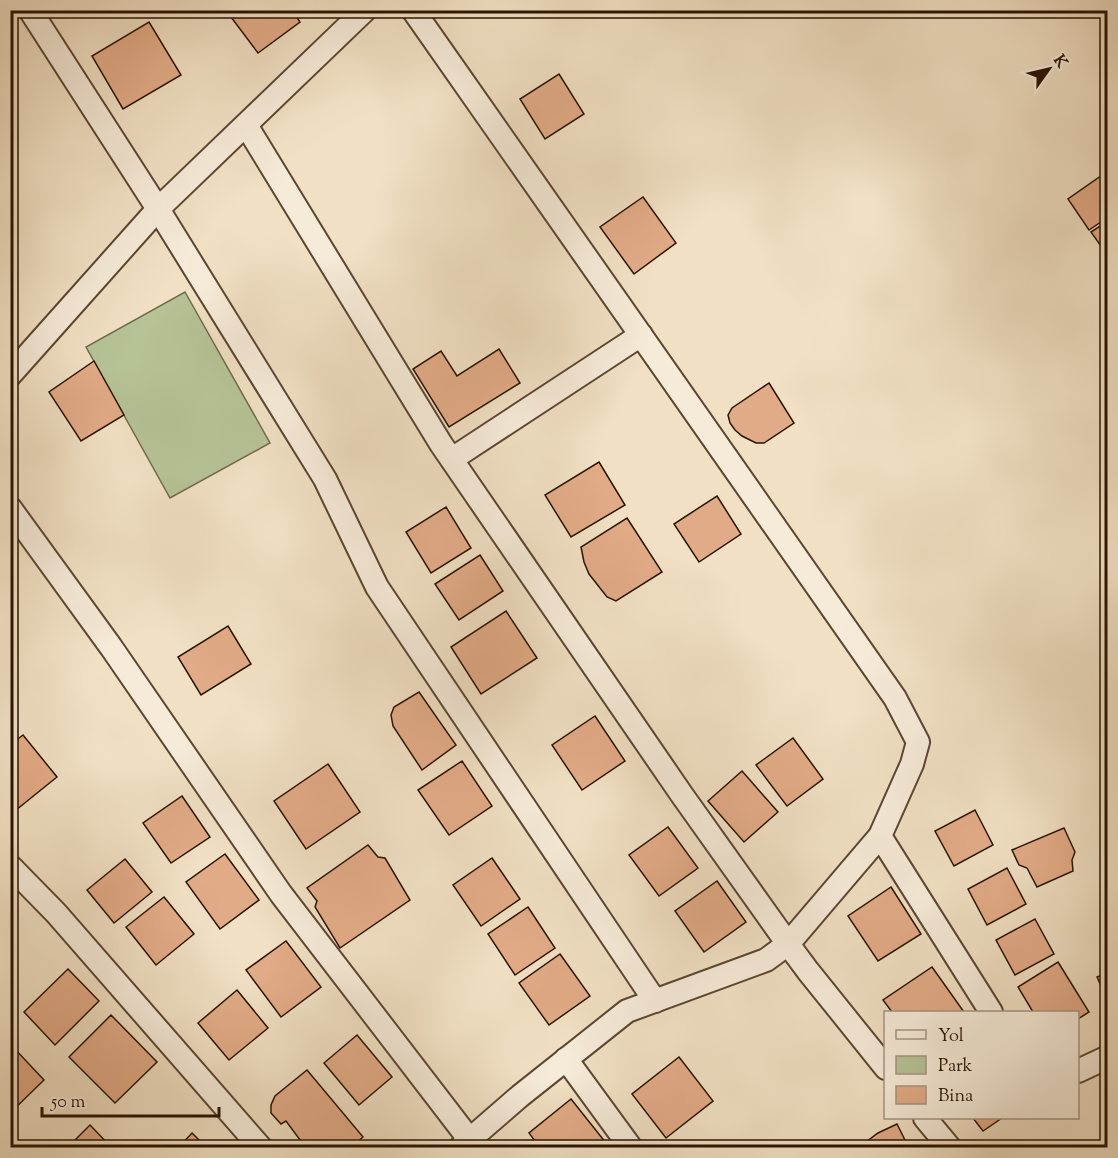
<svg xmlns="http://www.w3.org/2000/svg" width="1118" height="1158" font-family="'Sorts Mill Goudy',serif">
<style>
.green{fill:#b6c397;stroke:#706b4c;stroke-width:1.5}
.building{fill:#e2ab87;stroke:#291300;stroke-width:1.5}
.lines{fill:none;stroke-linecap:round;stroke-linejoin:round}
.street-casing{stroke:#5b4631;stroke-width:26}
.street{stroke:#f6ebd9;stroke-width:22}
</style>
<rect width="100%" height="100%" fill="#f1e0c4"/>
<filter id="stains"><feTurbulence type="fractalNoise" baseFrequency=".00333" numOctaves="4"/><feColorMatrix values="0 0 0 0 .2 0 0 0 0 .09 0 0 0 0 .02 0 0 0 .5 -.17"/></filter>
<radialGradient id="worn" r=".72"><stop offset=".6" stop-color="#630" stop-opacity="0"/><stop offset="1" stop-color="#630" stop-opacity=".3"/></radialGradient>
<polygon class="green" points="185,292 270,443 170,498 86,347"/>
<g class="building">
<polygon points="239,10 292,10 300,22 258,53 231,17"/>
<polygon points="149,22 181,75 123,109 92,56"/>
<polygon points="559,74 584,114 545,139 520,99"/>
<polygon points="1108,171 1108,217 1089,230 1068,199"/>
<polygon points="643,197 676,243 634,274 600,227"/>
<polygon points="1108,221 1108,256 1091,232"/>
<polygon points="499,349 520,383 449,427 413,369 441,351 457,376"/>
<polygon points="94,361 124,415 81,441 49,392"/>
<polygon points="769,383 794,423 764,443 756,443 742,436 735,430 730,423 728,415 732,408"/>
<polygon points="599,462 625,505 571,537 545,495"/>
<polygon points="717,496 741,534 699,562 674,524"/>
<polygon points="446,507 471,548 431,573 406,532"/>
<polygon points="627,518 662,572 616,601 607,597 589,574 584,562 581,547"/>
<polygon points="480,555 503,591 459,620 435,584"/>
<polygon points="506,611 537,658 481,694 451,647"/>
<polygon points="228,626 251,664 201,695 178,657"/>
<polygon points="419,692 456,745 422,770 393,726 391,715 394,707"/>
<polygon points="595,716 625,761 582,790 552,745"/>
<polygon points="23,735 57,777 16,810 10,804 10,745"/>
<polygon points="793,738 823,779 787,806 756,765"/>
<polygon points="462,761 492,806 449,835 418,790"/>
<polygon points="328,764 360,812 306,849 274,801"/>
<polygon points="742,771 778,812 744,842 708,801"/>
<polygon points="182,796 210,837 171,863 143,823"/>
<polygon points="975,810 993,845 954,866 935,831"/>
<polygon points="668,827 698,868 659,896 629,855"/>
<polygon points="1064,828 1075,852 1072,860 1073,871 1037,887 1027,868 1019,865 1012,850"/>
<polygon points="368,845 378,857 385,858 410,900 340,948 315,907 317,901 307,888"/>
<polygon points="225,854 259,900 220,929 186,882"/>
<polygon points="492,858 520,899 481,926 453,885"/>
<polygon points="125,859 152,892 114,923 87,890"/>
<polygon points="1007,868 1026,904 987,925 968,889"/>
<polygon points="717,881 746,922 704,952 675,911"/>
<polygon points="891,887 921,934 878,961 848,916"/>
<polygon points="164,897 194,934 156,965 126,927"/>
<polygon points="528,907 555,948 515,975 488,934"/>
<polygon points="1035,919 1054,954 1015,975 996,940"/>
<polygon points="286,941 321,987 281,1017 246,970"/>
<polygon points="560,954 590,996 549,1025 519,983"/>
<polygon points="1058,962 1089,1012 1078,1019 1078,1012 1033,1012 1018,987"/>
<polygon points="932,967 964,1012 892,1012 883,1000"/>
<polygon points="68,969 99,1001 55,1045 24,1012"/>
<polygon points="1108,973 1108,1002 1097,977"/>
<polygon points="237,990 268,1028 229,1060 198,1023"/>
<polygon points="111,1015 157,1062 115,1103 69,1057"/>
<polygon points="357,1035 392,1077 359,1105 324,1063"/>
<polygon points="13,1047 44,1080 10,1113 10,1049"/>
<polygon points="679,1057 713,1101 666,1138 632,1094"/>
<polygon points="307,1070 363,1137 351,1148 306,1148 286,1121 281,1124 271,1113 271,1105 275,1096"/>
<polygon points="571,1099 610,1148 540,1148 529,1133"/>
<polygon points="973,1118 1002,1118 983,1131"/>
<polygon points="897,1124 909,1148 858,1148 878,1133"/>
<polygon points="90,1125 112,1148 67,1148"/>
<polygon points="192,1133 207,1148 178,1148"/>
</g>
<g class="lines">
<g class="street-casing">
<g id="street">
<polyline points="30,10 158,209 325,479 377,587 655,1001"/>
<polyline points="413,10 895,698 918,742 912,764 880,836 788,944 766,960 627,1011 520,1096 460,1148"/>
<polyline points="246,125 441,444 682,795 788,944 808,971 886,1068"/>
<polyline points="10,375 158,209 365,10"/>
<polyline points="452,459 641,335"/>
<polyline points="10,508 111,647 281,894 476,1148"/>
<polyline points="880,836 991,1012"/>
<polyline points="10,866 56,913 261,1148"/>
<polyline points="566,1059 631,1148"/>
<polyline points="1078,1071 1108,1057"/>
<polyline points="925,1118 950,1148"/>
</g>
</g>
<use href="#street" class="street"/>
</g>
<rect width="1118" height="1158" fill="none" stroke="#f1e0c4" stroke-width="36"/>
<rect x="12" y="12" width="1094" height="1134" fill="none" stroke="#291300" stroke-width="3"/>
<rect x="18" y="18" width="1082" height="1122" fill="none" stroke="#291300" stroke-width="1.5"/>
<rect x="884" y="1011" width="195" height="108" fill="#f6ebd9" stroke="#a49582" stroke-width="1.5"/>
<rect x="896" y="1030" width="30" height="9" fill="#f6ebd9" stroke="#a49582" stroke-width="1.5"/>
<text x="938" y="1041" font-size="18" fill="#291300">Yol</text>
<rect x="896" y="1056" width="30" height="18" fill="#b6c397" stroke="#a49582" stroke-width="1.5"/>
<text x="938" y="1071" font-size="18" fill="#291300">Park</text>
<rect x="896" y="1086" width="30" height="18" fill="#e2ab87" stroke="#a49582" stroke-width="1.5"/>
<text x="938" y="1101" font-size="18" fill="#291300">Bina</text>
<g transform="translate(1049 69) rotate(56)" stroke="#f6ebd9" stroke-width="4.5" paint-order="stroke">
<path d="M0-4.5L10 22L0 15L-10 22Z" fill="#291300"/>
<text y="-9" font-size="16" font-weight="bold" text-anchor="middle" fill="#291300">K</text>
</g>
<path d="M42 1107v9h177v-9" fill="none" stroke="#291300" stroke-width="3"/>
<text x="51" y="1107" font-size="18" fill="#291300" stroke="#f6ebd9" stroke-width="4.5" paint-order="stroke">50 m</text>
<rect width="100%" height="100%" filter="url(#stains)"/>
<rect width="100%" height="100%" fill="url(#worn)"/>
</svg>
